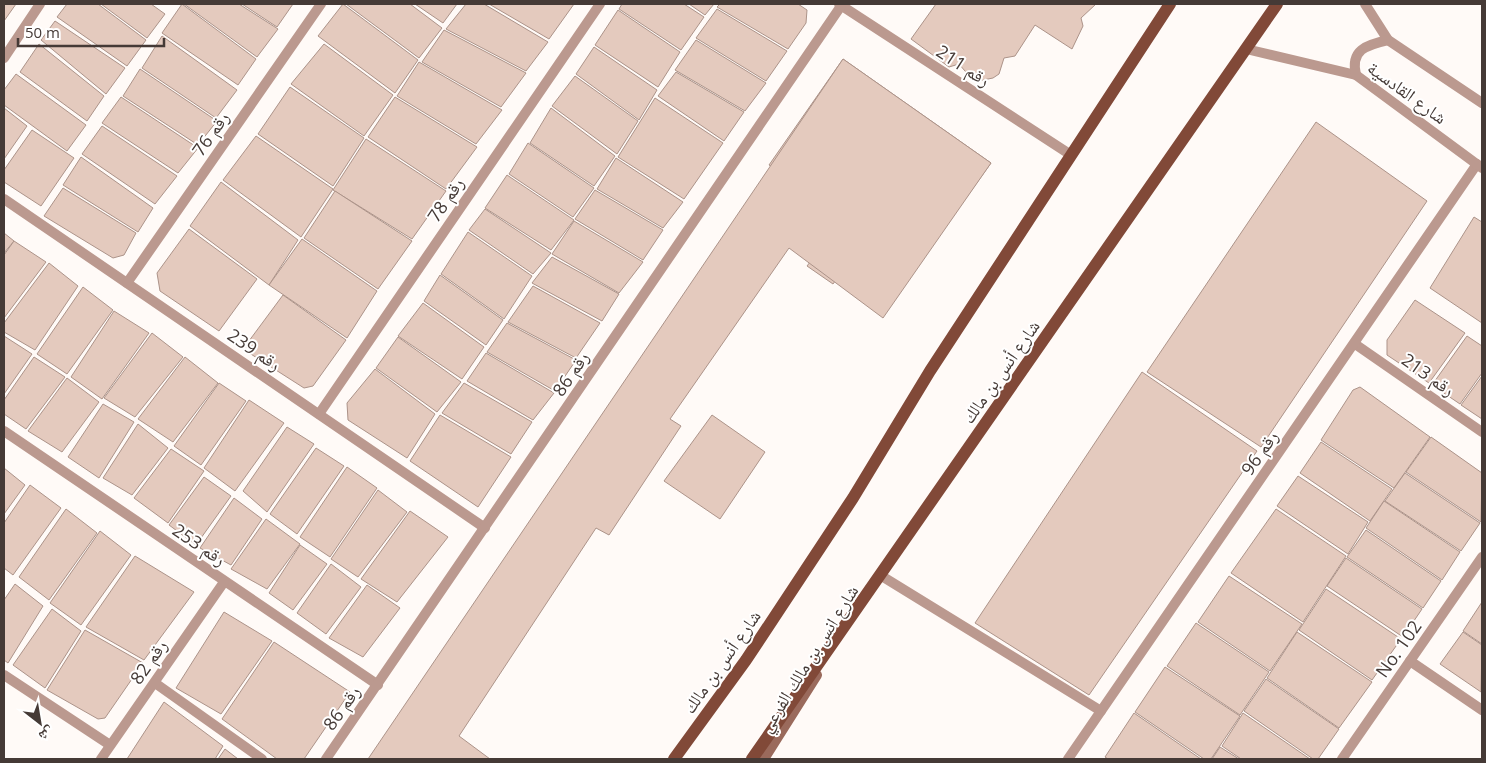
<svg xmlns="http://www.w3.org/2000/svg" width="1486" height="763" font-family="'Open Sans','Noto Naskh Arabic',sans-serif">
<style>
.building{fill:#e4cabe;stroke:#ac9389}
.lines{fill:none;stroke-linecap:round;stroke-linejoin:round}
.minor{stroke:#bb998f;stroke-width:10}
.tertiary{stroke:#bb998f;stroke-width:10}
.secondary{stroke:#9a6a5c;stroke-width:10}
.primary{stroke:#814938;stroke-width:12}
.labels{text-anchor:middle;stroke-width:4;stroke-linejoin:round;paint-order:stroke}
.street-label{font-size:18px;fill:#453a36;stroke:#fff}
</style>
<rect width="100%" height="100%" fill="#fffaf7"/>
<g class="building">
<polygon points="4,4 16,4 4,21"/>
<polygon points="67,4 98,4 146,40 127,66 57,17"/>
<polygon points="101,4 151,4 165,14 147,38"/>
<polygon points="182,4 256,59 238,85 162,33"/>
<polygon points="184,4 239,4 278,29 257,57"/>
<polygon points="242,4 293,4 277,27"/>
<polygon points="343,4 418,60 395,93 318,36"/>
<polygon points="346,4 410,4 442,28 419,58"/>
<polygon points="415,4 457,4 443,23"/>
<polygon points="466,4 484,4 548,42 526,71 446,29"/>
<polygon points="489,4 574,4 549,39"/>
<polygon points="622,4 684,4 704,17 681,50 619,9"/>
<polygon points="689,4 714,4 705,15"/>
<polygon points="720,4 798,4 807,10 806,23 788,49 717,7"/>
<polygon points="936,4 1096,4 1081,18 1083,26 1072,49 1035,25 1015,56 1004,58 999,74 993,78 978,81 971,78 959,64 949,67 911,39"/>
<polygon points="717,9 787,51 766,81 696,38"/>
<polygon points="618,10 680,52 658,87 595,45"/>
<polygon points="55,21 125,68 106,94 41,40"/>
<polygon points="444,30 526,73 501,107 422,62"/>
<polygon points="162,36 237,90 216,118 142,68"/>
<polygon points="696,40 766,83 745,111 675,70"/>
<polygon points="39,44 104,96 87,121 20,72"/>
<polygon points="324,44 393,95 364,136 291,84"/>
<polygon points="594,47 657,90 639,120 576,74"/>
<polygon points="843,59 991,163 910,276 862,245 833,284 807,266 837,227 779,191 789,177 769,165"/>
<polygon points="843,59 991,163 883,318 789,248 670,419 681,426 609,535 596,528 459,736 490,759 368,759"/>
<polygon points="419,62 502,110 476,144 397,96"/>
<polygon points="140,69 217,121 198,145 123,96"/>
<polygon points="676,72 744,112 724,141 658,96"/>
<polygon points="16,74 86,125 67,151 4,105 4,90"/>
<polygon points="575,76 638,121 617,154 552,106"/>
<polygon points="290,87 364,138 333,186 258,134"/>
<polygon points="121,97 198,148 178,173 102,123"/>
<polygon points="395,97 477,147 446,189 368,137"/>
<polygon points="655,98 723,143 684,199 618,157"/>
<polygon points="4,108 27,126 4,159"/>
<polygon points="551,108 615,156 594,186 530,143"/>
<polygon points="1316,122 1427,201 1261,447 1147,372"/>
<polygon points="102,126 177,176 155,204 82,154"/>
<polygon points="32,130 74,158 41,206 4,182 4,170"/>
<polygon points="256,136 333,189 301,237 223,180"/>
<polygon points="366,139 446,191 412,239 333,190"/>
<polygon points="528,143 594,188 573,217 509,174"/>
<polygon points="81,157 153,208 138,232 63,185"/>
<polygon points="616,158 683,202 663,228 597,189"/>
<polygon points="507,175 574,220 551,250 485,208"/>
<polygon points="221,182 298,240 269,285 190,226"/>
<polygon points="63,188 136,233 124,255 113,258 44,216"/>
<polygon points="595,190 663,230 643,260 575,219"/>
<polygon points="335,191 412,241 378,289 304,238"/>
<polygon points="485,209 551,253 533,274 469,230"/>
<polygon points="1474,217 1482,222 1482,323 1430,288"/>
<polygon points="574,221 643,262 619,293 552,254"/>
<polygon points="189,229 257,279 219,331 160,291 157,273"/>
<polygon points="468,232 532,276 504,319 441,274"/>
<polygon points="4,233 14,241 4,253"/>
<polygon points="302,239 377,291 347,338 269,285"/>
<polygon points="14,241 46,262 4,318 4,255"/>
<polygon points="552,257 619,294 602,321 532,283"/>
<polygon points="49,263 78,286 35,350 4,332 4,323"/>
<polygon points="440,275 503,320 486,345 424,301"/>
<polygon points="533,286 600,323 576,358 508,322"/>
<polygon points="83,287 113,310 67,374 37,354"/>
<polygon points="283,295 346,340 313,386 304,388 243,349"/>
<polygon points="1415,300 1465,333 1429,383 1387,355 1387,340"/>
<polygon points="423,303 484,347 462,379 398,336"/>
<polygon points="114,311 149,333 102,399 71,377"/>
<polygon points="507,323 576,360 555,391 487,352"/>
<polygon points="152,333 183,357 135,417 104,398"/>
<polygon points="4,336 32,354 4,394"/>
<polygon points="1467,336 1482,346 1482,373 1460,404 1432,385"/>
<polygon points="398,337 461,382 437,412 376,368"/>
<polygon points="486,353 554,393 533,420 467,381"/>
<polygon points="34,357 65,377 26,429 4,414 4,400"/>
<polygon points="185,357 218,383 173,442 138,419"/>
<polygon points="375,369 435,414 407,458 348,420 347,403"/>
<polygon points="1142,372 1257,451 1089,695 975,623"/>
<polygon points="1482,376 1482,419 1461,405"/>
<polygon points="67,378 99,402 62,452 28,431"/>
<polygon points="219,383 246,401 201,465 174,446"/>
<polygon points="464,383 532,422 511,454 442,413"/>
<polygon points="1360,387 1430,437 1394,488 1321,440 1353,390"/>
<polygon points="249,400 284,423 235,491 204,468"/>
<polygon points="103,404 134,422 99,478 68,457"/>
<polygon points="440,415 511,457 478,507 410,461"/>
<polygon points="712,415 765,452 720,519 664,481"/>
<polygon points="138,424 168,448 132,495 103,478"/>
<polygon points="287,427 314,444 267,512 243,491"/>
<polygon points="1431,437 1482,473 1481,522 1406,472"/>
<polygon points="1321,442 1392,489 1370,521 1300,473"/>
<polygon points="316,448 344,466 297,534 270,514"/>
<polygon points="171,449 204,471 168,523 134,498"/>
<polygon points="347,467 377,488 330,557 300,537"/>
<polygon points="4,468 25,485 4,514"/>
<polygon points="1405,473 1480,523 1461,551 1385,501"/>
<polygon points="1298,476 1368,522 1348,554 1277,506"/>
<polygon points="204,477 231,496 196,545 169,525"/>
<polygon points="30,485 61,508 13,575 4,568 4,523"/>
<polygon points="378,490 407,512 358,577 331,559"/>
<polygon points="234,498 262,519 231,565 200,548"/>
<polygon points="1384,501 1460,552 1442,580 1366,528"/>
<polygon points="66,509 97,533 49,600 19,577"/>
<polygon points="1276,509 1346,556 1303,622 1231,573"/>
<polygon points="410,511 448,537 397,602 361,579"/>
<polygon points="266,519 300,544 267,589 231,569"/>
<polygon points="1366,530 1441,581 1423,608 1347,557"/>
<polygon points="100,531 131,555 81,625 50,603"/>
<polygon points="300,545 327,564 293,610 269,593"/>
<polygon points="135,556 194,592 144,660 86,627"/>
<polygon points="1346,558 1422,609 1403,637 1327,586"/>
<polygon points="331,564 361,587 326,634 297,613"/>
<polygon points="1229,576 1302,624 1270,671 1198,622"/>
<polygon points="15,584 43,606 8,663 4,660 4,600"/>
<polygon points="367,585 400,608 363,657 329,638"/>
<polygon points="1326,589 1401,639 1372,680 1299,630"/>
<polygon points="1482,602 1482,644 1463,631"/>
<polygon points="52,609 81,631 45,688 13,665"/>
<polygon points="224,612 272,641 221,714 176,688"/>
<polygon points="1196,623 1269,672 1240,715 1167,666"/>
<polygon points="85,630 143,663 105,718 98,719 47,690"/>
<polygon points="1297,632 1372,682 1339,728 1267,678"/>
<polygon points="1463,632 1482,645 1481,692 1440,664"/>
<polygon points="274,642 350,692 304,759 277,759 222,719"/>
<polygon points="1165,667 1240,716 1211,759 1204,759 1135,712"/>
<polygon points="1266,679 1339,729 1318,759 1313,759 1244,711"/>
<polygon points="164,702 223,746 215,759 127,759"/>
<polygon points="1134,713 1201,759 1108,759 1105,757"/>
<polygon points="1243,713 1310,759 1241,759 1222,746"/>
<polygon points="1220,747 1239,759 1212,759"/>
<polygon points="225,749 238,759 218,759"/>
</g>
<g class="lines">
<g class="minor">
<polyline points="839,4 1071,155"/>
<polyline points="4,58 40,4"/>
<polyline points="4,199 485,528"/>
<polyline points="127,283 321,4"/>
<polyline points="1355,344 1482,432"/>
<polyline points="319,414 600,4"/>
<polyline points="4,431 378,685"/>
<polyline points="880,575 1101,711"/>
<polyline points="1410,661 1482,710"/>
<polyline points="4,675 110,745"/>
<polyline points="155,683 262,759"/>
<polyline points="101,759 224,582"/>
<polyline points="326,759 841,6"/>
<polyline points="1068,759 1477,164"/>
<polyline points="1342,759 1482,557"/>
</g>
<g class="tertiary">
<polyline points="1365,4 1388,40 1482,103"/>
<polyline points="1246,49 1356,75 1482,168"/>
<path d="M 1356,75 C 1350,50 1366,45 1388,40"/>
</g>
<polyline class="secondary" points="764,759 817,675"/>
<g class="primary">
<polyline points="674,759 746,660 853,498 930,371 1170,4"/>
<polyline points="752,759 1277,4"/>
</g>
</g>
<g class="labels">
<g class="street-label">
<text transform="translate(963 66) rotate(33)" y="6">رقم 211</text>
<text transform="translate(1407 93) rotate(36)" y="6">شارع القادسية</text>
<text transform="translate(211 134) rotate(-55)" y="6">رقم 76</text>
<text transform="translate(446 200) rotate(-56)" y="6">رقم 78</text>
<text transform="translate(254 350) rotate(34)" y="6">رقم 239</text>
<text transform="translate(1001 372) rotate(-55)" y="6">شارع أنس بن مالك</text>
<text transform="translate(571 374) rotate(-56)" y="6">رقم 86</text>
<text transform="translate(1428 375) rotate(35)" y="6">رقم 213</text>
<text transform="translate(1260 453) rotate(-55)" y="6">رقم 96</text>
<text transform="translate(199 545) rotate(34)" y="6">رقم 253</text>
<text transform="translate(1399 649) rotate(-55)" y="6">No. 102</text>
<text transform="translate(809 659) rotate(-58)" y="6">شارع انس بن مالك الفرعي</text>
<text transform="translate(149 662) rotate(-55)" y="6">رقم 82</text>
<text transform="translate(722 662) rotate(-55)" y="6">شارع أنس بن مالك</text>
<text transform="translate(342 708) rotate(-55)" y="6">رقم 86</text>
</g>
</g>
<rect width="1486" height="763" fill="none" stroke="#453a36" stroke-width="10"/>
<g transform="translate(40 723) rotate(149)" stroke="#ffffff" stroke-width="4" paint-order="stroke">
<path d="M0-4L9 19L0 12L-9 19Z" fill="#453a36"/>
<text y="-8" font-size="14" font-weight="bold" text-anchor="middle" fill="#453a36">ش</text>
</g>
<path d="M18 38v8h146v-8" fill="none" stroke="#453a36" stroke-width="2.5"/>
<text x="25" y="38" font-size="15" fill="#453a36" stroke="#ffffff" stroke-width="4" paint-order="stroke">50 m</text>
</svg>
